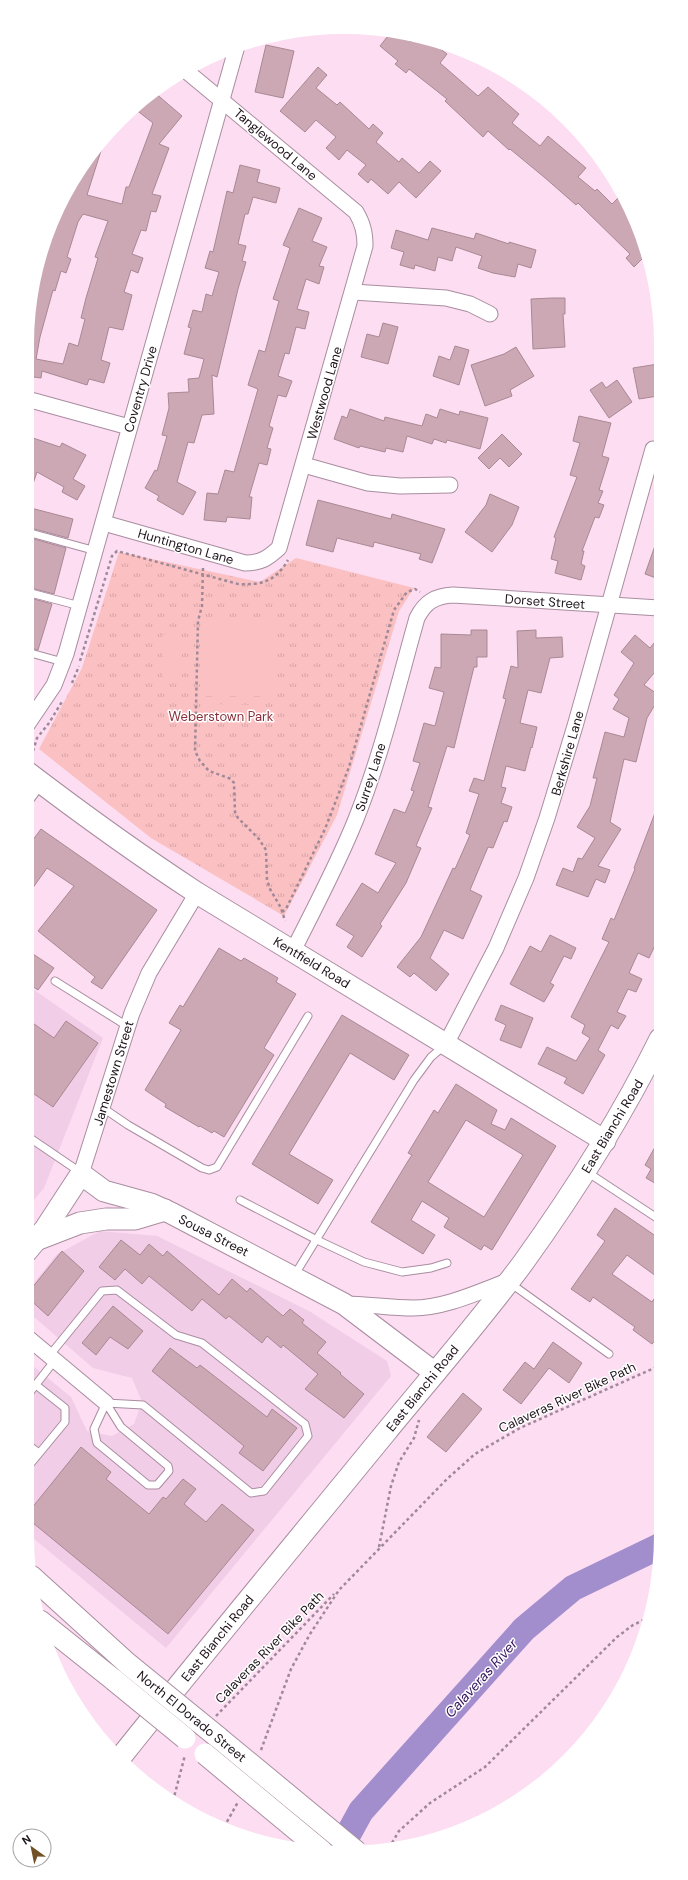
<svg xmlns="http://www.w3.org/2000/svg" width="688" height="1880" font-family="'DM Sans',sans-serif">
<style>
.built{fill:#f2cde7}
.park{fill:url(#park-tufts)}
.pitch{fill:#fbc0c2}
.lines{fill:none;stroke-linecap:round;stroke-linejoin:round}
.river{stroke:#a28ecc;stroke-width:26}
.building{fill:#cba8b3;stroke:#aa8893;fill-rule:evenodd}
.lane-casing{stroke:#a98da0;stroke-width:9}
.street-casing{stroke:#a98da0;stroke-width:17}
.secondary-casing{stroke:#a98da0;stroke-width:23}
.path{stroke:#9f8998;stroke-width:2.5;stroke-dasharray:3 3;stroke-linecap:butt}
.lane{stroke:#fff;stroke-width:7}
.street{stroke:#fff;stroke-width:15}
.secondary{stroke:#fff;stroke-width:21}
.secondary-bridge-casing{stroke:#a98da0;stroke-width:23;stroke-linecap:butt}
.secondary-bridge{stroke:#fff;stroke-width:21}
.labels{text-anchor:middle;stroke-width:3;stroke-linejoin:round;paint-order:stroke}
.street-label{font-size:13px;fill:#1d131a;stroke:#fff}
.park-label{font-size:13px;fill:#882f3a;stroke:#fff}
.water-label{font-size:14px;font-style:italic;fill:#34135d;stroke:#fff}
</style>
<defs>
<pattern id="park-tufts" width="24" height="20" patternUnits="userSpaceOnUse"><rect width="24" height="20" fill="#fbc0c2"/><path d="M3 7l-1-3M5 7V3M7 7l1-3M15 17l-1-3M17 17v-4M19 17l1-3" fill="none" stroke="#d7a4a6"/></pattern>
</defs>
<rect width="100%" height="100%" fill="#fcddf2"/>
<g class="built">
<polygon points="27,985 103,1038 44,1188 27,1208"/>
<polygon points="100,1231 157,1236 309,1311 387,1361 391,1376 166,1648 27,1533 27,1361 71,1397 87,1431 112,1436 134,1424 142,1402 132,1378 93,1368 27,1311 27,1292 56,1255"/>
</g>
<polygon class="park" points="119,552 260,582 296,558 414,588 399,611 337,815 284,916 151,838 39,749 82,668"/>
<g class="pitch">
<polygon points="201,619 274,619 273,696 200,696"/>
<rect x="163" y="635" width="19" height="43"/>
<polygon points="207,704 251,705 251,719 207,718"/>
</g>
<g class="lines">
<polyline class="river" points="339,1851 361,1811 524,1629 573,1588 660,1546"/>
</g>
<g class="building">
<polygon points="391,32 402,34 411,42 416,36 426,38 447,54 440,63 478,96 488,87 519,114 512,123 540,146 548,136 586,168 578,177 595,191 597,189 612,204 622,194 628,204 644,257 634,267 626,258 630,254 578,203 576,205 544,177 510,149 509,150 488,131 483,137 445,101 447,99 409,69 406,73 395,64 398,61 380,46"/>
<polygon points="266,45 294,51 283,98 255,92"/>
<polygon points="318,67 327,75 316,88 337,105 340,102 369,129 373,124 383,133 376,142 399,162 402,158 419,173 430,161 441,171 416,198 399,182 388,194 371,179 368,183 358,174 366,165 347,150 339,160 326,148 336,137 316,120 305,132 280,111"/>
<path d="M 154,92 L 182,116 L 159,144 L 169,148 L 152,194 L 161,196 L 156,212 L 151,211 L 146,231 L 141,230 L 132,254 L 143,258 L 138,273 L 131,270 L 124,292 L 132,295 L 123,330 L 109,327 L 101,360 L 110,363 L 104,383 L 89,379 L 87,385 L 42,371 L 41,378 L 27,376 L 27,344 L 37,268 L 39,269 L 46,245 L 44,244 L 60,204 L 92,151 L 105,138 L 87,195 L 122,204 L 126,187 L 129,187 L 153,123 L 135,109 L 142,101 ZM 83,214 L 108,221 L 95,257 L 98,258 L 86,298 L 81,318 L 85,319 L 78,346 L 69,343 L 63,364 L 36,359 L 40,337 L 53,290 L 55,291 L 61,271 L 66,273 L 71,259 L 67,257 L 78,222 Z"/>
<polygon points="240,165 260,170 257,182 280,188 276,203 253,197 248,214 245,214 238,244 246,246 242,261 246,262 238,289 217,377 212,375 214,414 202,415 194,443 188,442 177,482 196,492 183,515 157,500 159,496 145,488 155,470 157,471 167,436 162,435 169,408 168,393 189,392 188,379 199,378 204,359 184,354 191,328 188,327 193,310 202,312 206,294 212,296 219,272 205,268 210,251 213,252 227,191 233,193"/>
<polygon points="299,208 322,218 312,241 327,247 319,266 324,267 319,284 306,279 297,309 309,312 305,329 296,327 289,354 285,353 278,376 292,381 286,397 278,395 269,426 273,428 267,448 271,449 267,465 259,463 249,497 252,497 250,519 227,517 226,522 204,520 207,493 218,494 225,470 234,472 258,389 248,385 259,350 265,352 279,301 273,299 290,248 283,245"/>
<polygon points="432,228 474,239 476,233 509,244 509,242 536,250 531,268 518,264 515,277 493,273 478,268 482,256 456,247 452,261 438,257 435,271 415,265 414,269 400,265 404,252 391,248 396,230 428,240"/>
<polygon points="552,298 565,298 565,314 563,314 565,347 533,349 531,299"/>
<polygon points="383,323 398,327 388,364 361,357 367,334 379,337"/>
<polygon points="455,346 469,350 459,385 433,376 439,356 450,360"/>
<polygon points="516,347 534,376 510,390 512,396 485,406 471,365 504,354"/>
<polygon points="658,364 658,396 639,399 633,368"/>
<polygon points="617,380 632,402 609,418 590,390 602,382 606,388"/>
<polygon points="350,409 384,421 385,417 422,426 426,414 437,418 440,409 459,415 460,411 488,418 480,449 447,440 446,443 434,439 432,444 407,436 403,452 386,448 385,452 360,446 359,448 334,439 342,416 347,418"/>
<polygon points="579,416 611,423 602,456 609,458 599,490 603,491 598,503 604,505 599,518 595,517 582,551 584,551 581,564 585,566 581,580 555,573 558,561 551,559 556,538 554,537 577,477 570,475 580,443 573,441"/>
<polygon points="502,434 522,454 509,467 500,458 489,469 478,458"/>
<polygon points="30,437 60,447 62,443 86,455 73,479 85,486 77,500 62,492 64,487 37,472 29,496 27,496 27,447"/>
<polygon points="490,494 519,507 512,525 492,552 465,532 486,505"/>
<polygon points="318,500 391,519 392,514 445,529 432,563 419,559 421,554 374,542 373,547 337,538 333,552 306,545"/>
<polygon points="27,507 73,519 68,538 27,527"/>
<polygon points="27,537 66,548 54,594 27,587"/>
<polygon points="657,540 659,540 659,579 645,574"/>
<polygon points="27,597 52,604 38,650 27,647"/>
<polygon points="471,630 487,630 487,657 477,657 477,667 474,667 454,748 447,746 428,807 432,808 416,846 421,848 406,883 380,924 382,926 362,957 347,947 354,936 336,925 362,883 378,893 396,863 375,854 394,809 405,813 414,791 411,790 420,763 413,761 424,723 435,726 444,692 429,688 435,667 441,668 441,634 471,635"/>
<polygon points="536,630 536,638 562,637 563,657 550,658 541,693 528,690 520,723 537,727 532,748 531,747 525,771 506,766 501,787 506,788 501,803 512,807 507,822 504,821 493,848 488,847 470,890 482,896 463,939 444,930 430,958 449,974 436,991 414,973 410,977 397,967 421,937 453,868 455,869 470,835 466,833 479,794 469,791 474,778 484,781 506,699 503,698 511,666 518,668 517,631"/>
<polygon points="635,635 650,648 659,637 659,667 644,685 659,695 659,698 647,718 636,762 624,759 610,822 621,829 598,866 610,870 605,883 596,879 588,897 556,885 563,868 573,872 578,858 582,859 595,838 577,827 590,806 597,778 593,778 605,732 624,737 629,718 613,709 619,699 614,695 634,663 621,652"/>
<polygon points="658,805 659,805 660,935 649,958 638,953 629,973 642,979 636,992 628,989 617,1012 626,1016 618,1029 611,1025 598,1050 605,1055 583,1094 564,1083 567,1078 538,1064 547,1047 576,1061 590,1038 582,1033 585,1025 571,1017 609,942 602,939 611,918 614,920 635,869 634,868"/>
<polygon points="41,829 157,910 102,989 91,982 95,977 38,931 74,886 47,868 27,896 27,848"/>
<polygon points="550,935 576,948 571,959 564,956 550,983 554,985 544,1002 510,984 530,946 541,952"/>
<polygon points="219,948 241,961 244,958 278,978 276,982 296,994 264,1048 274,1055 224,1137 214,1131 212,1133 200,1126 199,1127 165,1107 166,1104 145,1090 181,1030 169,1023 180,1005 183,1007"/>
<polygon points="27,950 54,968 38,990 27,983"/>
<polygon points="501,1005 533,1018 521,1048 500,1040 506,1025 495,1020"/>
<polygon points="342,1015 409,1055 394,1080 350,1053 289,1154 333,1180 318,1204 252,1164"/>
<polygon points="27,1019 54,1038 66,1021 98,1043 53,1107 27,1089"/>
<path d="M 456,1084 L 497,1110 L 491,1124 L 505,1130 L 511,1118 L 556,1146 L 492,1250 L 484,1245 L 481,1250 L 444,1227 L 449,1218 L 422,1201 L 411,1220 L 435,1235 L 423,1254 L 371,1222 L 408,1161 L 412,1155 L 408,1153 L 434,1110 L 438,1113 ZM 466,1120 L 523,1155 L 484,1217 L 428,1182 Z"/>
<polygon points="660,1138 660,1186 646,1178 651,1169 645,1165"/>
<polygon points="615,1208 660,1239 660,1279 627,1255 612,1274 652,1302 660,1290 661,1333 652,1344 633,1330 635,1327 593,1297 590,1302 571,1289 605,1241 597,1235"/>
<polygon points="121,1240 140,1255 149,1244 163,1256 167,1251 219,1295 232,1279 247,1292 250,1288 283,1316 290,1309 304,1320 302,1323 326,1342 317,1353 341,1373 340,1374 364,1394 344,1418 305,1389 318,1374 283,1345 281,1348 267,1336 262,1343 229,1316 226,1319 202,1299 192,1311 149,1276 142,1284 125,1269 115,1280 99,1267"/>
<polygon points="62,1251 84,1271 48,1316 27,1297 27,1294"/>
<polygon points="113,1306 143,1331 128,1349 110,1337 96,1355 82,1343"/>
<polygon points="553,1342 582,1363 569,1383 549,1368 521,1404 503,1390 525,1362 534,1369"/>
<polygon points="170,1348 197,1368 200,1365 267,1417 272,1409 297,1428 263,1471 239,1453 244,1446 152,1371"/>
<polygon points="463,1393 482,1409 446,1452 427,1437"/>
<polygon points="81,1447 111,1472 106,1479 149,1514 163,1497 166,1499 183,1479 196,1489 184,1504 206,1522 222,1504 254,1530 168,1634 27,1518 27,1514"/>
</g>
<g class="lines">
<g class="lane-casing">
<g id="lane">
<polyline points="27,532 96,551"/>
<polyline points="27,592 80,606"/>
<polyline points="27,652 63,662"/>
<polyline points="27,804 41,785"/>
<polyline points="55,981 127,1026"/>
<polyline points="103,1108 128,1125 202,1168 209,1170 217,1167 308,1016"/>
<polyline points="27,1136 80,1172"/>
<polyline points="587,1172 660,1220"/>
<polyline points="240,1200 317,1240 364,1262 402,1272 431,1268 447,1263"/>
<polyline points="294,1276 414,1080 431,1057 444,1046"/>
<polyline points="510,1283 609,1354"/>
<polyline points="49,1356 102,1291 117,1290 176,1335 202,1343 305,1424 308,1436 264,1491 251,1493 143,1405 106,1403"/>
<polyline points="27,1396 55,1360"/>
<polygon points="106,1403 121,1427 168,1466 169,1471 157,1485 148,1485 97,1443 94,1429"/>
<polyline points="27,1444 39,1453"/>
<polyline points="27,1468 65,1422 65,1408 36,1385"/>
</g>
</g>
<g class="street-casing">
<g id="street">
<polyline points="353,292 446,298 470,304 490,314"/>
<polyline points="27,399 129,427"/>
<polyline points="304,465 368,483 400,486 450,485"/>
<path d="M 104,523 L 245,563 C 261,563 268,558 279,548 L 365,246 C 365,233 363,224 356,212 L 185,70"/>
<polyline points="27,725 54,685 66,654 237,46"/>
<path d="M 293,951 C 315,907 338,864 356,819 C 382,754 398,685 417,618 C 425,602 435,596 453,595 L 659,608"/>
<polyline points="446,1044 496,948 526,878 547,818 575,726 653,449"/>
<polyline points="81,1174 132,1013 149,973 197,893"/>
<path d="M 344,1304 C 367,1304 390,1308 413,1308 C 445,1308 478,1292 508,1281"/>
<polyline points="27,1337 106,1403"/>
</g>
</g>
<g class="secondary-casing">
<g id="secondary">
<path d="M 27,772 C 82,814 139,855 197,893 L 605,1141"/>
<polyline points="36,1240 80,1223 106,1219 135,1219 165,1210"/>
<polyline points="27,1251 45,1229 81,1174 104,1191 151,1204 171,1213 344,1304 435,1373"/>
<polyline points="31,1576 128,1664"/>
<polyline points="40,1621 114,1680"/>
<polyline points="198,1721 219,1738"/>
<path d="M 120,1758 C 207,1649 297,1541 386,1432 C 432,1376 480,1321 523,1263 C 574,1192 621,1118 660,1039"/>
</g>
</g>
<g class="path">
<polyline points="203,568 202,606 198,621 195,751 200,761 209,771 226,777 231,779 234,783 235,812 238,818 259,839 266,850 267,880 270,889 281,908 285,921"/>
<path d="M 80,661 L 112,556 L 117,551 L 238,584 C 262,585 275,582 288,560"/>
<polyline points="72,683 79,666"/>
<polyline points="33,751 37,738 49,723 63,700"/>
<polyline points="282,912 286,909 325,829 349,767 394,610 407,592 415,589 420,592"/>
<polyline points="379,1547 391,1486 399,1462 414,1438 419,1420"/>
<polyline points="216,1716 334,1594"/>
<polyline points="261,1750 291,1669 310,1634 339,1590 447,1479 475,1454 520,1428 661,1365"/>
<polyline points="173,1801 185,1755"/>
<polyline points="224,1827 238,1802"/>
<polyline points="389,1848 399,1831 430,1803 485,1767 617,1637 633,1625 650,1617"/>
</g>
<use href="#lane" class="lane"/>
<use href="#street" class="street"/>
<use href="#secondary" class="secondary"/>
<g class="secondary-bridge-casing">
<g id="secondary-bridge">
<polyline points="128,1664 198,1721"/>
<polyline points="114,1680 185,1738"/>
<polyline points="219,1738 357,1852"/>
<polyline points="205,1754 322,1851"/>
</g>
</g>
<use href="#secondary-bridge" class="secondary-bridge"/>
</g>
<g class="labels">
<g class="street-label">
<text transform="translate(276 144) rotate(40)" y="5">Tanglewood Lane</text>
<text transform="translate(140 389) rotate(-74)" y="5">Coventry Drive</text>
<text transform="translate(324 393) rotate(-74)" y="5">Westwood Lane</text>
<text transform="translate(186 546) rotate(16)" y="5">Huntington Lane</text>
<text transform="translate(545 601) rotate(4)" y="5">Dorset Street</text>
<text transform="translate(567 753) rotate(-74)" y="5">Berkshire Lane</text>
<text transform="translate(370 777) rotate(-72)" y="5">Surrey Lane</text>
<text transform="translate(312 962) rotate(31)" y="5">Kentfield Road</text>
<text transform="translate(113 1073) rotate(-73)" y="5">Jamestown Street</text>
<text transform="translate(612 1126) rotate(-59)" y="5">East Bianchi Road</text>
<text transform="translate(214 1235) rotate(27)" y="5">Sousa Street</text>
<text transform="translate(422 1388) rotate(-51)" y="5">East Bianchi Road</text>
<text transform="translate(567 1397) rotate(-25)" y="5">Calaveras River Bike Path</text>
<text transform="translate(217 1638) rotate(-51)" y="5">East Bianchi Road</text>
<text transform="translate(269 1647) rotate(-46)" y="5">Calaveras River Bike Path</text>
<text transform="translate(192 1716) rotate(39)" y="5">North El Dorado Street</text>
</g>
<g class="park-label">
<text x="221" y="721">Weberstown Park</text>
</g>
<g class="water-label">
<text transform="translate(481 1678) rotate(-48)" y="5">Calaveras River</text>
</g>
</g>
<path d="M0 0H688V1880H0ZM344 34H344A310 310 0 0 1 654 344V1536A310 310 0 0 1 344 1846H344A310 310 0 0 1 34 1536V344A310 310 0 0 1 344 34Z" fill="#fff" fill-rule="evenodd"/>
<g transform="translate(32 1848) rotate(327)"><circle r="19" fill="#ffffff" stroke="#a5a1a3"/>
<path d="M0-3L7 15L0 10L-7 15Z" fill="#705226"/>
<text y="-6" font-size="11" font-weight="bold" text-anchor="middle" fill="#1d131a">N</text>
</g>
</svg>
